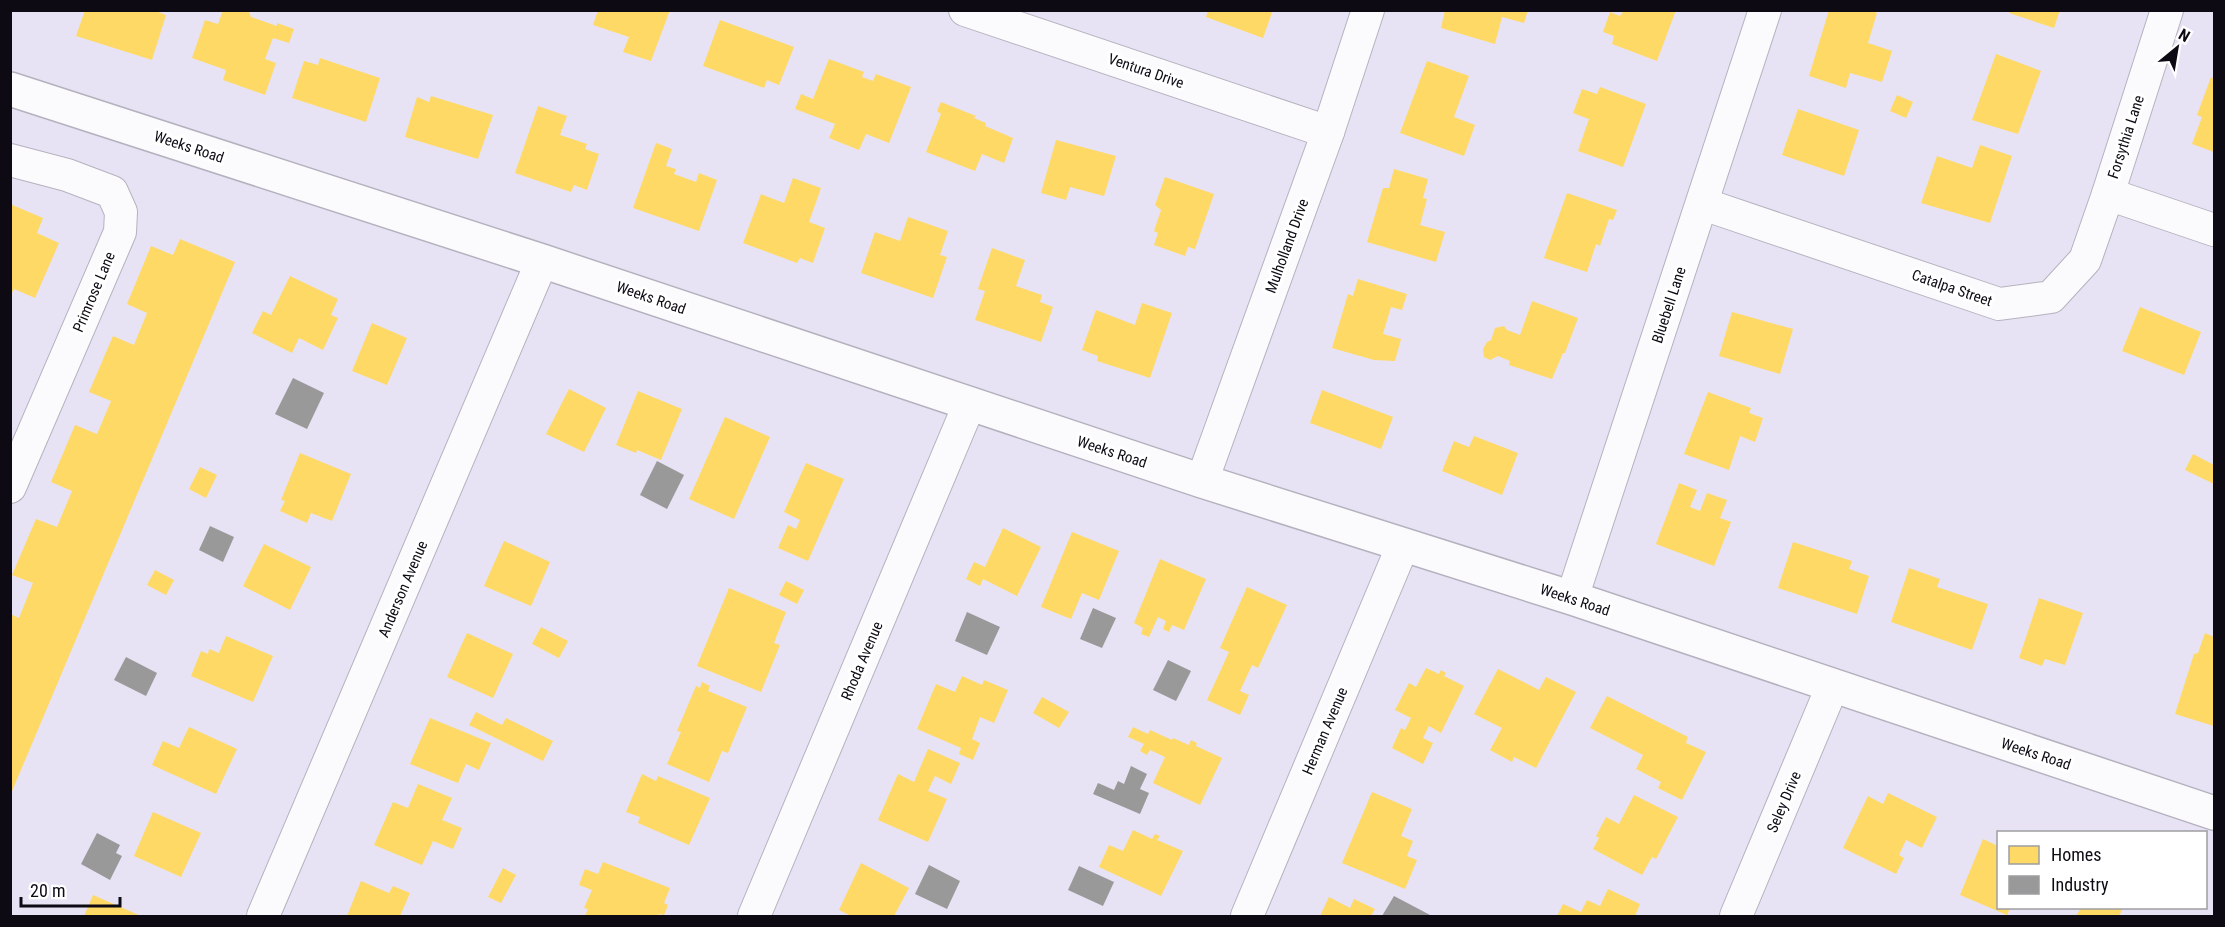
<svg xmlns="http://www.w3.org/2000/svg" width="2225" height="927" font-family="'Roboto Condensed',sans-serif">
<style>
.homes{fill:#ffd966}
.industry{fill:#999}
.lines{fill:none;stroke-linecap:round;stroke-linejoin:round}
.minor-casing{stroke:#b5b2bf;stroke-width:34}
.tertiary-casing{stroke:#b5b2bf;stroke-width:36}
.minor{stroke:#fbfbfd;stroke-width:32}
.tertiary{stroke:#fbfbfd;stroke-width:33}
.labels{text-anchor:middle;stroke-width:6;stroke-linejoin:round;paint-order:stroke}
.street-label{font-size:15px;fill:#0d0a14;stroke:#fff}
</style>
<rect width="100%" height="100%" fill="#e7e3f4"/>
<g class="homes">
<polygon points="85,10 153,10 166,15 152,60 76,36"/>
<polygon points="223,10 246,10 249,12 251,17 277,26 277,23 294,29 289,43 273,38 265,59 276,63 265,95 223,80 226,70 192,58 205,20 218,24"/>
<polygon points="598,10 670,10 651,61 623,52 629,37 593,25"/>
<polygon points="1208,10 1273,10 1263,38 1206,17"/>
<polygon points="1445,10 1528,10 1524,23 1502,17 1495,44 1441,28"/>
<polygon points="1624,10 1676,10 1657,61 1612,44 1614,36 1603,32 1610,12 1620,16"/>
<polygon points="1829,10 1869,10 1877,13 1868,43 1892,51 1882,82 1850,73 1846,88 1809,76"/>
<polygon points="2010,10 2060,10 2054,28 2009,13"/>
<polygon points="720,20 794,47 779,85 767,80 764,88 703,66"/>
<polygon points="1996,54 2041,71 2018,134 1972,120"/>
<polygon points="320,58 380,78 366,122 292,98 304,61 318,65"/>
<polygon points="829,59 864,72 862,77 873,81 876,74 911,87 889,143 866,134 859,150 829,138 835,124 795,109 801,94 813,99"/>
<polygon points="1427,61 1469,76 1454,117 1475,125 1464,156 1400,133"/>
<polygon points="2211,77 2214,79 2214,152 2192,144 2202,117 2197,115"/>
<polygon points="1600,87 1646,104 1623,167 1578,151 1589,119 1573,113 1582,89 1597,94"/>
<polygon points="1897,95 1913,102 1906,118 1890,111"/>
<polygon points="431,96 493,115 478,159 405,137 417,97 429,102"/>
<polygon points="941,102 976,116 974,118 986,123 985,126 1013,138 1004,163 982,154 975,171 926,152 941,114 937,111"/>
<polygon points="538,106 567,116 560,135 587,144 585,149 599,154 587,190 574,185 571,192 515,173"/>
<polygon points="1798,109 1859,130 1844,176 1782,155"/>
<polygon points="1056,140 1116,156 1104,196 1070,187 1066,200 1041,193"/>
<polygon points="656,143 672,149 666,166 676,169 674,174 696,182 699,173 717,180 699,231 633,208"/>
<polygon points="1980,145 2012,156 1990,223 1921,203 1937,156 1972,168"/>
<polygon points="1394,169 1428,179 1423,198 1427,199 1420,225 1445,232 1436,262 1367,242 1383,188 1389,188"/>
<polygon points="1165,177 1214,194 1195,249 1188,247 1185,256 1154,245 1158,233 1154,231 1161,210 1155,205"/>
<polygon points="793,178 821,188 809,222 825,228 813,263 800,258 797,263 743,243 761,194 784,203"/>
<polygon points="1567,193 1617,210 1613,220 1609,219 1600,246 1596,244 1587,272 1544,258"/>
<polygon points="10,204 43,218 37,233 59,243 35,298 14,289 10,297"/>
<polygon points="908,217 948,231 940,255 947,257 933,298 861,273 875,232 900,241"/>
<polygon points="180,239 235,262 10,796 10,614 19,618 33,583 12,575 36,519 57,527 72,491 51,482 75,425 97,434 111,401 89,392 113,336 134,345 147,313 127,304 151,246 173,255"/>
<polygon points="992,248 1025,260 1016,286 1042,295 1040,302 1053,307 1041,342 975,320 985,291 978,289"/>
<polygon points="290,276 338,299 331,315 338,318 323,350 299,338 292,353 252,333 263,311 271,315"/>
<polygon points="1358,279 1407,294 1402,310 1391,307 1383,334 1401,339 1395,361 1374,360 1332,348 1348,294 1353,296"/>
<polygon points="1532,301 1578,318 1565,353 1563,353 1552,379 1509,365 1510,361 1498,356 1490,360 1484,357 1483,349 1487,342 1491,340 1495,328 1504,326 1507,330 1520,335"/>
<polygon points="1142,303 1172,313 1150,378 1097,361 1098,356 1082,350 1096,310 1135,325"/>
<polygon points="2140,307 2201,332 2184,375 2122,351"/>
<polygon points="1732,312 1793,329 1780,374 1719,356"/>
<polygon points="372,323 407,338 387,385 352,371"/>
<polygon points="569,389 606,408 584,452 546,434"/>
<polygon points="1322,390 1393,417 1381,449 1310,423"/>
<polygon points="638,391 682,409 661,460 637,450 636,453 616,445"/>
<polygon points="1708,392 1751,408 1749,413 1763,418 1755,442 1740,436 1729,470 1684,454"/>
<polygon points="725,417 770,437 734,519 689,499"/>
<polygon points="1474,436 1518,453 1502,495 1442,471 1454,441 1469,447"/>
<polygon points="300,453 351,474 332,521 311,513 307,523 280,511 285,501 281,500"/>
<polygon points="2193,454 2214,465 2214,484 2185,470"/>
<polygon points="806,463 844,479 808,561 778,548 788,525 796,529 800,520 784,512"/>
<polygon points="200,467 217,475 206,498 189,489"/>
<polygon points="1679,483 1697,490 1690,507 1700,511 1707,493 1727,500 1720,518 1731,522 1714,566 1656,544"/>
<polygon points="1003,528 1041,547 1017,596 983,579 980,586 966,579 974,562 985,567"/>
<polygon points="1072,532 1119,551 1099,600 1082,593 1071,619 1041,607"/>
<polygon points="504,541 550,562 531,606 484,586"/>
<polygon points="1793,542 1852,561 1849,569 1869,576 1857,614 1778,588"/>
<polygon points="264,544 311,567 290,610 243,586"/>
<polygon points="1160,559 1206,579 1184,630 1172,625 1169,632 1163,629 1166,621 1158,617 1149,637 1141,634 1143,628 1134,623"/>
<polygon points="1909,568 1940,579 1937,587 1988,604 1972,650 1891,622"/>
<polygon points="155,570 174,580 166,595 147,585"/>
<polygon points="786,581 804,590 797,604 779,595"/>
<polygon points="1247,587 1287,605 1258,668 1252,665 1240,691 1249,695 1240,715 1207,700 1229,652 1220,648"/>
<polygon points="729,588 786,612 774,643 780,645 761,692 697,666"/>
<polygon points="2039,598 2083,613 2065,665 2045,659 2042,666 2019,658"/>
<polygon points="541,627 568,641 559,658 532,644"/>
<polygon points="467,633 513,654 493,698 447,677"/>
<polygon points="2205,633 2214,637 2214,726 2175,714 2194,654 2198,653"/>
<polygon points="226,636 273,656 253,702 191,676 201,651 208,654 209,649 219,653"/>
<polygon points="1426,668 1439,674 1441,670 1446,673 1444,676 1464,686 1441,733 1429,726 1423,738 1433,743 1423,764 1392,748 1401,728 1405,730 1411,718 1395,710 1409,683 1416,687"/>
<polygon points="1498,669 1539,690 1546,677 1576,692 1536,768 1514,757 1512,762 1490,750 1502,728 1474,714"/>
<polygon points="962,676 982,685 984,680 1008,690 994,723 980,717 972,739 980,743 973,760 959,754 961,748 917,729 936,684 955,692"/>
<polygon points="702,682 710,686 708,691 747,707 728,753 722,751 709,782 667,764 681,732 677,731 696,686 700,688"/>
<polygon points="1607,696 1688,737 1686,743 1706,752 1682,800 1658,788 1661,782 1636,769 1643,755 1590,728"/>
<polygon points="1042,697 1069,712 1059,728 1033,713"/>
<polygon points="476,712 502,725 506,718 553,741 543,761 469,725"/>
<polygon points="430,718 491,743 479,770 466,764 458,783 410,764"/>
<polygon points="189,727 237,749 216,794 152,765 163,741 179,748"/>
<polygon points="1133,727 1148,734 1150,730 1172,740 1173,738 1189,745 1191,740 1197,743 1196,746 1222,758 1200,805 1153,783 1165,757 1150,750 1147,755 1140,751 1144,744 1128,737"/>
<polygon points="928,749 960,763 951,784 935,776 928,791 947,799 928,842 878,820 898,774 914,782"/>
<polygon points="642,774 656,781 658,776 710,798 689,845 638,823 640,817 626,812"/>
<polygon points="418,784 452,798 442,820 462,828 453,849 433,841 422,865 374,845 393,802 408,808"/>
<polygon points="1372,792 1412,809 1401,836 1413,841 1407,856 1417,860 1405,889 1342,863"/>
<polygon points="1888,793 1937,817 1922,848 1906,840 1899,855 1904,858 1896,874 1843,848 1868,796 1883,804"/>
<polygon points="1634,795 1678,817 1656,859 1652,857 1642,875 1593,849 1599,838 1596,836 1606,817 1619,824"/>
<polygon points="153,812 201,833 181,877 134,856"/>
<polygon points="1133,830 1152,839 1155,834 1160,836 1157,840 1183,851 1161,896 1099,867 1109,845 1123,851"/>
<polygon points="1983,839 1998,846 1998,908 2010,908 2007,915 1960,895"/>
<polygon points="603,862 670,888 664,903 668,905 664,915 659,914 658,916 585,916 588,909 584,908 592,890 579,885 585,869 598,874"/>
<polygon points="861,863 909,888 894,916 851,916 839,910"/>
<polygon points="503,868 516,875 501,903 488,897"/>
<polygon points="361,881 389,893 393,886 410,893 400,916 347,916"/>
<polygon points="1608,889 1640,904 1635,916 1557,916 1563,904 1581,912 1587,900 1600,906"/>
<polygon points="93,895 141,916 84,916"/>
<polygon points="1329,897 1350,908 1354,899 1375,909 1371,916 1320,916"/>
<polygon points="2081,908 2123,908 2119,916 2076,916"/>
</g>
<g class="industry">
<polygon points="293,378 324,393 307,429 275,414"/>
<polygon points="657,461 684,475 667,509 640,495"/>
<polygon points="210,526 234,537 223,562 199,550"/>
<polygon points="1093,608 1116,618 1102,648 1080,639"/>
<polygon points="967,612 1000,627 987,655 955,641"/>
<polygon points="126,657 157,673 146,696 114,680"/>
<polygon points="1168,660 1191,671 1176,701 1153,690"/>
<polygon points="1131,766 1147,774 1140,789 1149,793 1140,814 1093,794 1098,783 1114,790 1118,781 1124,784"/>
<polygon points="97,833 120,845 116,853 122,856 110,880 81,864"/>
<polygon points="929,865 960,881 947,909 915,894"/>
<polygon points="1079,866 1114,882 1103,906 1068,890"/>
<polygon points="1394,896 1432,916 1382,916"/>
</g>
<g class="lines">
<g class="minor-casing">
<g id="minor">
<polyline points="965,10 1328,132"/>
<polyline points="10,160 67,175 112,192 121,212 120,232 10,487"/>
<polyline points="2108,194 2214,230"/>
<polyline points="1703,204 1999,304 2051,297 2085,260 2108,194 2167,10"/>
<polyline points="1202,481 1328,132 1368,10"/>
<polyline points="1572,598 1765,10"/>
<polyline points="263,916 542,261"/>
<polyline points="754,916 969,405"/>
<polyline points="1247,916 1403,545"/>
<polyline points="1736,916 1832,687"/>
</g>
</g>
<g class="tertiary-casing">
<polyline id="tertiary" points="10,89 542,261 1202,481 1572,598 2214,813"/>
</g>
<use href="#minor" class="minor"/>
<use href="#tertiary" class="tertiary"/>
</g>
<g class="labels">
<g class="street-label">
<text transform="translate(1146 71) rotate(19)" y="5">Ventura Drive</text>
<text transform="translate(2126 137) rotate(-72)" y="5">Forsythia Lane</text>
<text transform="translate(189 147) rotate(18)" y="5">Weeks Road</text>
<text transform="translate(1287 246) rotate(-70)" y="5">Mulholland Drive</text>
<text transform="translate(1952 288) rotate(19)" y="5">Catalpa Street</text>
<text transform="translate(94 292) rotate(-67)" y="5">Primrose Lane</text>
<text transform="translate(651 298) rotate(19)" y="5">Weeks Road</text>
<text transform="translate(1669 305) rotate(-72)" y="5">Bluebell Lane</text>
<text transform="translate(1112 452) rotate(18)" y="5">Weeks Road</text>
<text transform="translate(403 589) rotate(-67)" y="5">Anderson Avenue</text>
<text transform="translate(1575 600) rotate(18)" y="5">Weeks Road</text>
<text transform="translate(862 661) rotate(-67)" y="5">Rhoda Avenue</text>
<text transform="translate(1325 731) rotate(-67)" y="5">Herman Avenue</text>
<text transform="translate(2036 754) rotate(18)" y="5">Weeks Road</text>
<text transform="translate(1784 802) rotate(-67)" y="5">Seley Drive</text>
</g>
</g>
<rect width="2225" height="927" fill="none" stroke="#0d0a14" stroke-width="24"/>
<rect x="1997" y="831" width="210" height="78" fill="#ffffff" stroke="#9e9da1" stroke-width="1.5"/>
<rect x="2009" y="846" width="30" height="18" fill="#ffd966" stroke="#9e9da1" stroke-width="1.5"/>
<text x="2051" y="861" font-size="18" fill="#0d0a14">Homes</text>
<rect x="2009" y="876" width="30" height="18" fill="#999999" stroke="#9e9da1" stroke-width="1.5"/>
<text x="2051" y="891" font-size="18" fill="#0d0a14">Industry</text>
<g transform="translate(2177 48) rotate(30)" stroke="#ffffff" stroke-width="4.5" paint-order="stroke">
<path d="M0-4.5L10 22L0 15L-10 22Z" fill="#0d0a14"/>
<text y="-9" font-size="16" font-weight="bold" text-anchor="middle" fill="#0d0a14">N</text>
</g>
<path d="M21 897v9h99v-9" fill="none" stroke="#0d0a14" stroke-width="3"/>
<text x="30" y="897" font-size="18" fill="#0d0a14" stroke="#ffffff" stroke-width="4.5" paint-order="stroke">20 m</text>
</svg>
